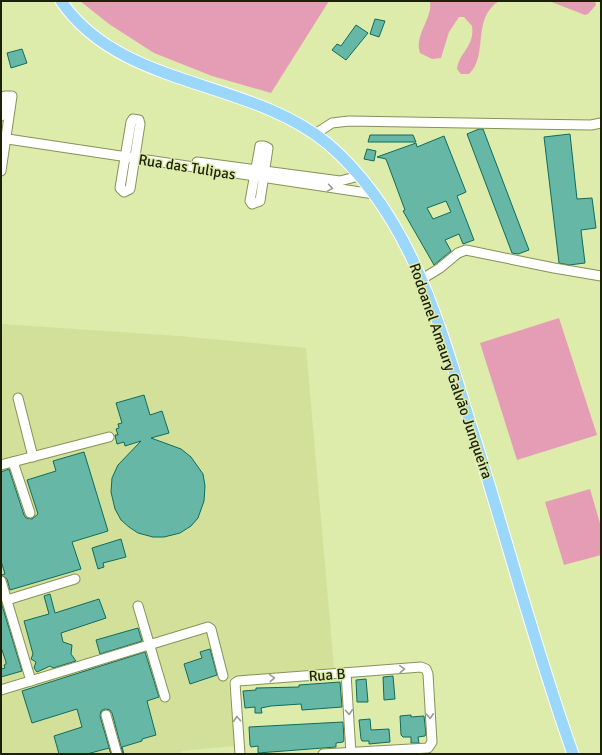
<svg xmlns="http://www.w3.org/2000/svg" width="602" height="755" font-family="Signika,sans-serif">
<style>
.built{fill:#d2e099}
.green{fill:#e59db5}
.building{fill:#66b7a5;stroke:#0f6c5c;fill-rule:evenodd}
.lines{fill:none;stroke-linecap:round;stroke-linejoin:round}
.minor-casing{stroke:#869256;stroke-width:11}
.major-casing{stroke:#fff;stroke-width:13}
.minor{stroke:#fff;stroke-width:9}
.major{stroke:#9bd7fa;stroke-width:11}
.oneway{stroke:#999b8f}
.labels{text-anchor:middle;stroke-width:3;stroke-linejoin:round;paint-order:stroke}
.street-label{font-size:15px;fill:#1c2007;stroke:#ddebab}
</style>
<rect width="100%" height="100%" fill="#ddebab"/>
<polygon class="built" points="1,324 179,336 306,348 334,668 232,677 228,681 235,746 181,751 181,754 1,754"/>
<g class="green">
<polygon points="80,1 329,1 271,93 212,76 154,53 109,24"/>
<path d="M 430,1 L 499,1 C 471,19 489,55 469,74 L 461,74 L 457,69 C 459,52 475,47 472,26 L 464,17 L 459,17 L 449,32 L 441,58 L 432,59 L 420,53 C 414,34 433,19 430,1 Z"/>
<polygon points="549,1 595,1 596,5 588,14 585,15"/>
<polygon points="559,318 597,435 517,460 480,343"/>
<polygon points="590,489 601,527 601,555 564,565 545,502"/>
</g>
<g class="building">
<polygon points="375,19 385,21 379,37 370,34"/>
<polygon points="356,25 368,33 346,60 332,50 337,44 341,46"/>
<polygon points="22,49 27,63 11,68 7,53"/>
<polygon points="479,129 483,129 529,250 518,254 512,253 467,134"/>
<polygon points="570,134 577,199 592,198 596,228 581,230 585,263 569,265 559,263 544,137"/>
<polygon points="370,135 413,135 416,142 368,142"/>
<path d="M 444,136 L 466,192 L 457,196 L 474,240 L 463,244 L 459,234 L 445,240 L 451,251 L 434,265 L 403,211 L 405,210 L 386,159 L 377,157 L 416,143 L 417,147 ZM 446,201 L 451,212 L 433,219 L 427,208 Z"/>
<polygon points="367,149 376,151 374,161 364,159"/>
<polygon points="144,395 150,415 162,411 169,433 151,438 181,449 191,457 203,474 205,486 204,501 198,518 191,526 180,533 164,537 153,537 138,533 129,527 121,520 115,509 111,492 112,478 118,465 141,441 125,446 124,442 117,444 115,435 118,435 116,429 119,428 118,424 122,423 116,403"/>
<polygon points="84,452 108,531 72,542 81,569 10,590 7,579 1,575 5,574 1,561 1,472 9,469 24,515 26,518 32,519 38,514 27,480 56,471 53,461"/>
<polygon points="121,539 126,557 103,563 104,567 98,569 92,548"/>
<polygon points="50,594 55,613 99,599 106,618 61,633 63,642 72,645 71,654 76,661 53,668 50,666 37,672 34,668 36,662 31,659 33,654 24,621 49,614 44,596"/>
<polygon points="1,602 22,671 1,677 1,669 5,668 4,665 6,664 6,662 1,647"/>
<polygon points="138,628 142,641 100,654 96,640"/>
<polygon points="210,649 217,675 190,684 184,664 202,658 200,652"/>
<polygon points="145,652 159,697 147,701 156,735 142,739 142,741 122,747 124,754 123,754 112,713 110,710 105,709 101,711 100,716 111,754 109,748 87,754 59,754 54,736 82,727 77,709 32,723 22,691"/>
<polygon points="393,676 395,699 384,700 383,677"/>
<polygon points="366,679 368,702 357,702 356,680"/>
<polygon points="340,682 342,707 302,710 301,704 271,706 261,708 262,713 255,713 255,707 245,708 243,691 256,690 256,688 299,687 299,685"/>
<polygon points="411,715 411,717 424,716 426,734 425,736 418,737 419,743 411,743 411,737 403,737 401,735 400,716"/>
<polygon points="370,719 371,730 389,729 390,742 369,744 369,741 362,741 361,739 359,720"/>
<polygon points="343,722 344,740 343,742 336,743 336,747 258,753 258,746 251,747 250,745 249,727"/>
</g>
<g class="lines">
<g class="minor-casing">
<g id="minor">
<polyline points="1,116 5,96 12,96 1,171"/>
<polygon points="133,119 139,120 140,124 130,189 124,192 120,188 131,122"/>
<polyline points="315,134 332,123 349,121 591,125 601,123"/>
<polyline points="1,138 374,194"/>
<polygon points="260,146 264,146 268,148 260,201 252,204 250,201"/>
<polyline points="197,162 340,181 359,176"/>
<polyline points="422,279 440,268 458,253 466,250 554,268 601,276"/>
<polyline points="18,398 33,457"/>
<polyline points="13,462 30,513"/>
<polyline points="1,465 109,437"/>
<polyline points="1,581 31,681"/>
<polyline points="7,600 75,579"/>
<polyline points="138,606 165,697"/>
<polyline points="346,673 351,754"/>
<polyline points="1,690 208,627 211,629 223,676"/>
<polyline points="106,715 117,754"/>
<polyline points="240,754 235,683 238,681 421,667 426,669 428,674 432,742 428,748 323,754"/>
</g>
</g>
<g class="major-casing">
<path id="major" d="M 61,1 C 121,89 249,78 328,144 C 413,217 441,330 473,432 C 507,539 535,648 573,754"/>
</g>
<use href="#minor" class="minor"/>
<use href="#major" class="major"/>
</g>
<defs><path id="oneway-chevron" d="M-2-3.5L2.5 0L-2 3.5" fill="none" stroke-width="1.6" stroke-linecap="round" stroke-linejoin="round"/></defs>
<g class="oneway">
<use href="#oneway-chevron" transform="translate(330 188) rotate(9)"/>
<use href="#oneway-chevron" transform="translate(402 669) rotate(-4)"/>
<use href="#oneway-chevron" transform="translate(272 678) rotate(-4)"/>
<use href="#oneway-chevron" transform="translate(349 712) rotate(86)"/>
<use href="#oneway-chevron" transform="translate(430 716) rotate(87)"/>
<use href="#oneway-chevron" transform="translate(237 719) rotate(-94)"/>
</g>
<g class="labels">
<g class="street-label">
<text transform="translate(187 167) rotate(9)" y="5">Rua das Tulipas</text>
<text transform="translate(451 371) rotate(71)" y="5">Rodoanel Amaury Galvão Junqueira</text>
<text transform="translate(327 675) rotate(-4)" y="5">Rua B</text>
</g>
</g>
<rect width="602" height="755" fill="none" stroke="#1c2007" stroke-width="4"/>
</svg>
